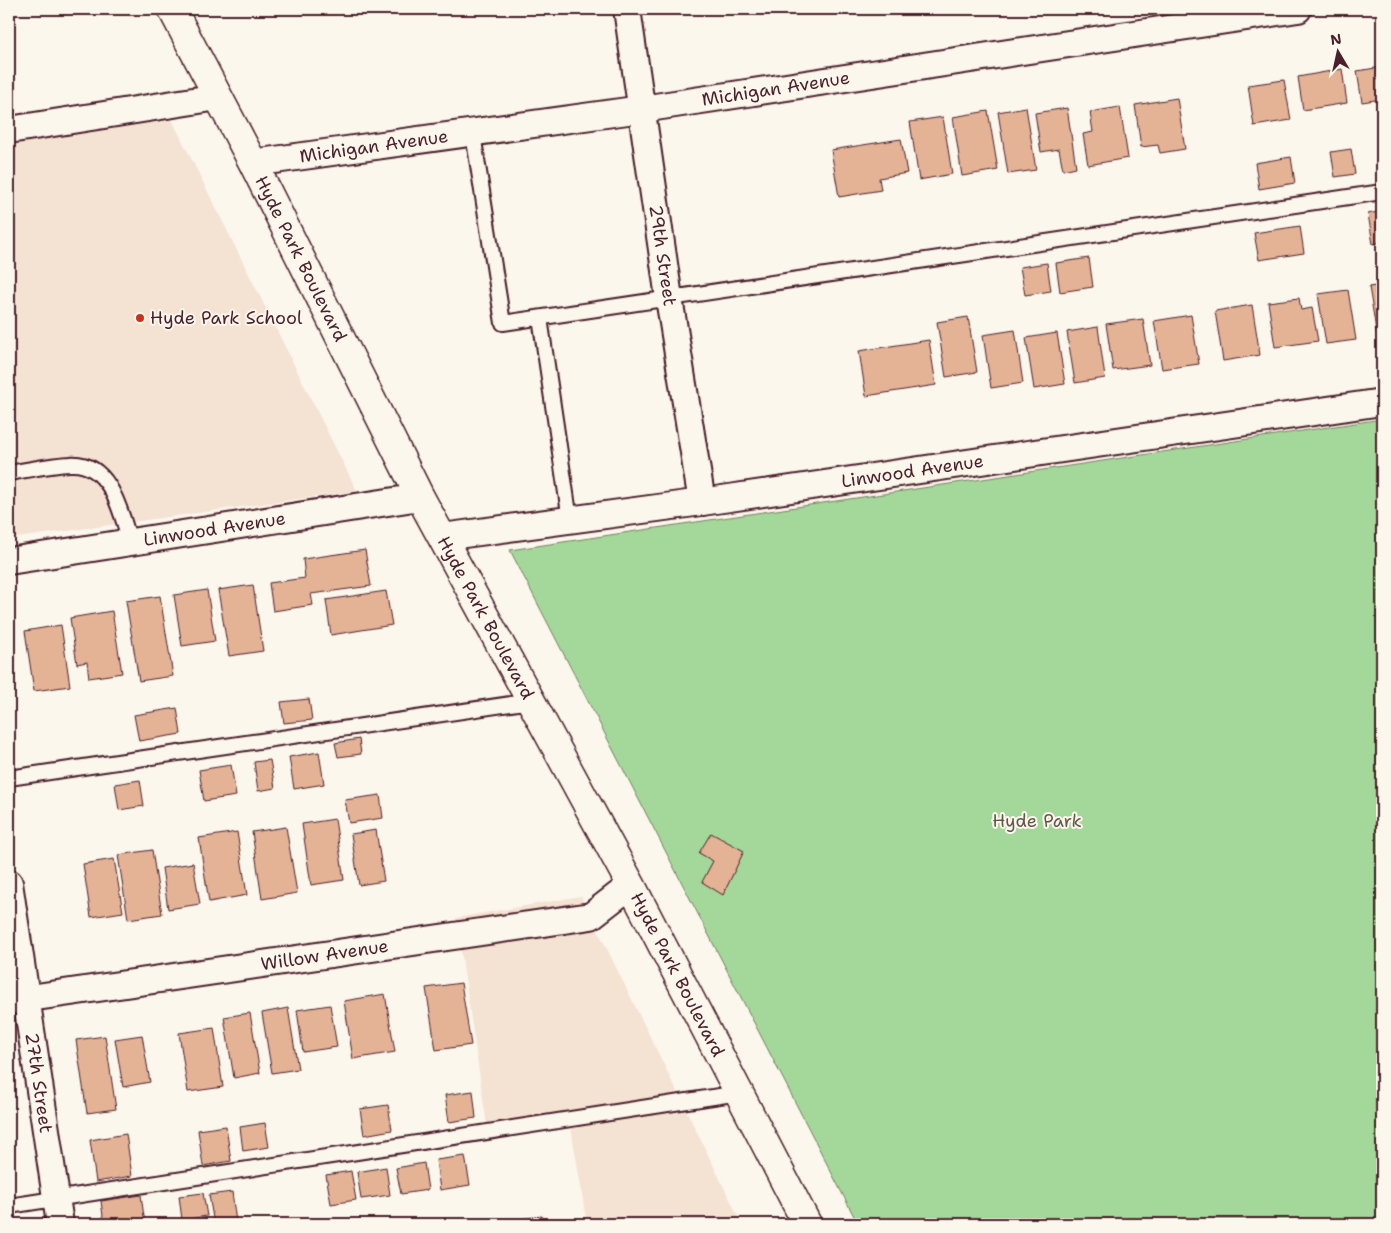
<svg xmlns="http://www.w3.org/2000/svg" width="1391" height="1233" font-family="'Shantell Sans',sans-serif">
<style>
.built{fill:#f4e2d2}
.green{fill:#a4d89a;stroke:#777c62}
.building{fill:#e4b295;stroke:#4a1f2b}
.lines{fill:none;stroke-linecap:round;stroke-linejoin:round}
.lane-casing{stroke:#4a1f2b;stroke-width:18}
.street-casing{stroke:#4a1f2b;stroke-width:30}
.secondary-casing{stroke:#4a1f2b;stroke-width:31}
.lane{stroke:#fbf7ec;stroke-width:14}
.street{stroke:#fbf7ec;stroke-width:26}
.secondary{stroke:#fbf7ec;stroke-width:28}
.poi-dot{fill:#c8321e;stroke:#fbf7ec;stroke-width:2}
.labels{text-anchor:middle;stroke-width:4;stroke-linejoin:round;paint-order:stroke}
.street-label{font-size:18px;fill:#4a1f2b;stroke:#fbf7ec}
.poi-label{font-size:18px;fill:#4a1f2b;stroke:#fbf7ec;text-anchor:start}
.park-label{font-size:18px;fill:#65564c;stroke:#fbf7ec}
</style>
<rect width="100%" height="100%" fill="#fbf7ec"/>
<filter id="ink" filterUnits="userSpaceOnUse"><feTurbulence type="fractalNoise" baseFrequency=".02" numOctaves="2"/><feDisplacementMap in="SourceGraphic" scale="10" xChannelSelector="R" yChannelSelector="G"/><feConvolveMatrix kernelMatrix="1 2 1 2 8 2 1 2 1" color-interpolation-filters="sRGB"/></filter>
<g filter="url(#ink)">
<g class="built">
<polygon points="172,120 357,491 9,539 9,145"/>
<polygon points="581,896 742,1224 587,1224 569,1115 487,1125 456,918"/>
</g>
<polygon class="green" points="1382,419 1382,1224 858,1224 510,550"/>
<g class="building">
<polygon points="1382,67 1382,99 1362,102 1357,71"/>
<polygon points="1342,69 1347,103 1303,110 1298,77"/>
<polygon points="1284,80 1291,120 1254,126 1248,85"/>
<polygon points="1177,98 1185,149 1160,153 1158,145 1141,147 1135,105"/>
<polygon points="1026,107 1036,170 1008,174 998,112"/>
<polygon points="1120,107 1128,158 1088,165 1083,134 1093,132 1090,112"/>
<polygon points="1067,108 1076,167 1063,170 1059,149 1041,152 1035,113"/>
<polygon points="988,111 998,170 962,176 953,117"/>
<polygon points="943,117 952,174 919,180 910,122"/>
<polygon points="901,139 907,173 879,178 881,190 839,197 831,150"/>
<polygon points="1351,149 1355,174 1335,177 1331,152"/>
<polygon points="1291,157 1295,183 1259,189 1255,163"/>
<polygon points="1382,211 1382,242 1373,244 1368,214"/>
<polygon points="1300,226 1304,253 1259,260 1254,233"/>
<polygon points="1089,258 1093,287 1060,292 1056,263"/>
<polygon points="1047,263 1051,291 1025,295 1020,267"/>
<polygon points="1382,285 1382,335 1377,336 1369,287"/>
<polygon points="1348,290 1356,340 1326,344 1318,294"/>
<polygon points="1299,298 1301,310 1312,308 1318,341 1275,347 1268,302"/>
<polygon points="1252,305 1260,355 1223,361 1215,311"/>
<polygon points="1191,315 1199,364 1162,369 1154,321"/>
<polygon points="968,317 977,372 946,377 937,322"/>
<polygon points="1143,319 1150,365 1113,370 1106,324"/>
<polygon points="1098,327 1105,378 1075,383 1067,332"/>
<polygon points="1015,330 1023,383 991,388 983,335"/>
<polygon points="1057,333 1065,384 1034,389 1026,338"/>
<polygon points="929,340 936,385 866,396 859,351"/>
<polygon points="365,550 371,586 311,594 313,605 273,611 269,583 305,578 303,559"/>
<polygon points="253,585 263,651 229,656 218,590"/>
<polygon points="207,590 215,641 182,646 174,595"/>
<polygon points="386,591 392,625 331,635 326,600"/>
<polygon points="160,596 173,676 139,681 126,601"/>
<polygon points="112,611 122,673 89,678 87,662 77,664 70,618"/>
<polygon points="61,625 70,686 34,691 25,631"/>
<polygon points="309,699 312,720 284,723 281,702"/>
<polygon points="177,708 181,734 139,741 134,715"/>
<polygon points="359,739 361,754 338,757 335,743"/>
<polygon points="319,752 324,784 294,789 289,757"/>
<polygon points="270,760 275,788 258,791 254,762"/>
<polygon points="231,765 236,796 204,801 199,770"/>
<polygon points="140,780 144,806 119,810 115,784"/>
<polygon points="380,795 383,818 349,823 345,800"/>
<polygon points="335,819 344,880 311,885 302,824"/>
<polygon points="286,827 297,893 262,899 252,832"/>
<polygon points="376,830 384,881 359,885 351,834"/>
<polygon points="237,832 247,895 209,902 199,838"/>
<polygon points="711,833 744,851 723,895 702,882 713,861 699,853"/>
<polygon points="152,850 162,914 128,919 118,855"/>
<polygon points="114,859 123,912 91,917 83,864"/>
<polygon points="193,863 200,904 168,909 162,868"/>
<polygon points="461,983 471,1045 436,1050 426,988"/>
<polygon points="385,994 395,1052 353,1059 344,1001"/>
<polygon points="330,1005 337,1047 303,1052 297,1010"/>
<polygon points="288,1008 298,1069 272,1073 262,1013"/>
<polygon points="250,1013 260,1073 234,1078 224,1017"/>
<polygon points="214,1028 223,1087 188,1092 179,1033"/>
<polygon points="142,1035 150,1082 123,1087 115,1039"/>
<polygon points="105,1036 116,1109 87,1113 76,1040"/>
<polygon points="473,1091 476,1118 449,1122 445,1095"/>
<polygon points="388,1105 392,1130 364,1135 360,1109"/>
<polygon points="265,1123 269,1147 243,1151 240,1127"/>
<polygon points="226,1126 231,1161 203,1166 198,1130"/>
<polygon points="126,1134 132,1176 96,1182 90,1140"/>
<polygon points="465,1156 470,1185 440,1190 436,1160"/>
<polygon points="424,1163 428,1190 401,1194 396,1168"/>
<polygon points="386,1167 390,1195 361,1199 357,1172"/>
<polygon points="351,1171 356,1200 331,1204 326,1175"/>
<polygon points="232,1192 236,1222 214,1224 209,1195"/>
<polygon points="203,1193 207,1216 182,1220 179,1196"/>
<polygon points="141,1195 145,1224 104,1224 101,1201"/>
<polygon points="542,1216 543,1224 519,1224 519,1219"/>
</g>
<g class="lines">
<g class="lane-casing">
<g id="lane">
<polyline points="473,134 503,323 1382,192"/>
<polyline points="540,318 570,520"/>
<path d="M 9,473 C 29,470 49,465 70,464 C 110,461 121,512 130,542"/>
<polyline points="9,778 531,701"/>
<polyline points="9,1206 739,1093"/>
</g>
</g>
<g class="street-casing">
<g id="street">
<path id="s1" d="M 627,9 L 669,298 L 702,502"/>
<polyline points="9,130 218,97"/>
<path id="s2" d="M 253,163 L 642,109 L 1298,9"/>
<path id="s3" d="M 442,537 L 702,502 L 1382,402"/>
<path id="s4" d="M 9,561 L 420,497"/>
<path id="s5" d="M 9,883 L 60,1224"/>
<path id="s6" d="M 9,1001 L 591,916 L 631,885"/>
</g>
</g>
<g class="secondary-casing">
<g id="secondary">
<path id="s7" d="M 172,9 L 253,163 L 420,497 L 631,885 L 807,1224"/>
</g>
</g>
<use href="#lane" class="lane"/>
<use href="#street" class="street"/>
<use href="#secondary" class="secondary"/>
</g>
</g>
<circle class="poi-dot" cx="140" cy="318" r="5"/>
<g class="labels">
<g class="street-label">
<text dy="6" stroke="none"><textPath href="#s2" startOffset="528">Michigan Avenue</textPath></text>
<text dy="6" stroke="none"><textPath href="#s2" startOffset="122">Michigan Avenue</textPath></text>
<text dy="6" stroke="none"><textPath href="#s1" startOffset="249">29th Street</textPath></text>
<text dy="6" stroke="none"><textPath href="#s7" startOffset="281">Hyde Park Boulevard</textPath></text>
<text dy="6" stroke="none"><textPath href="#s3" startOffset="475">Linwood Avenue</textPath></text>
<text dy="6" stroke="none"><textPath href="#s4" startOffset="208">Linwood Avenue</textPath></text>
<text dy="6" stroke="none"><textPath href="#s7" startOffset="685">Hyde Park Boulevard</textPath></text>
<text dy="6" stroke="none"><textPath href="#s6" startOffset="319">Willow Avenue</textPath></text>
<text dy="6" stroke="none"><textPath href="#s7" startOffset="1090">Hyde Park Boulevard</textPath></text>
<text dy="6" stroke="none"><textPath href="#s5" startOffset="202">27th Street</textPath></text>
</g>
<g class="poi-label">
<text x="150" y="324">Hyde Park School</text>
</g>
<g class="park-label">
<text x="1037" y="827">Hyde Park</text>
</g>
</g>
<rect width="1391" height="1233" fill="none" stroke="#fbf7ec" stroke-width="30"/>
<rect x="15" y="15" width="1361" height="1203" fill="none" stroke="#4a1f2b" stroke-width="2" filter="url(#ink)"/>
<g transform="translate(1338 52) rotate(351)" stroke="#fbf7ec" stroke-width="4" paint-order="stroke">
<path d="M0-4L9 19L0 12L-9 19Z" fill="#4a1f2b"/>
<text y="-8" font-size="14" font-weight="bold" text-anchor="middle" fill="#4a1f2b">N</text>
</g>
</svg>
